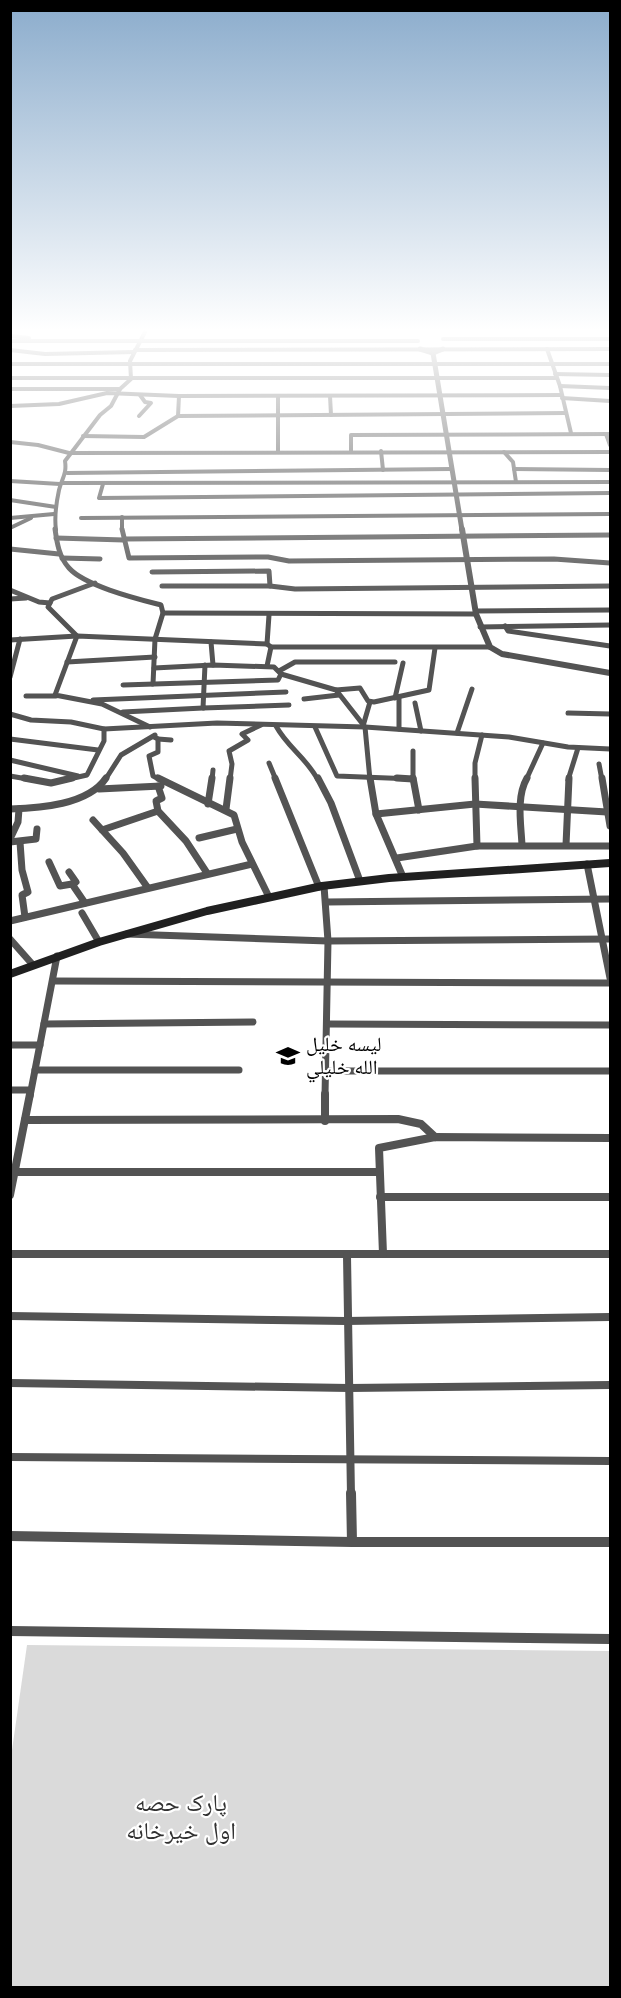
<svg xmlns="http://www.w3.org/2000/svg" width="621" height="1998" font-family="Raleway,'Noto Naskh Arabic',sans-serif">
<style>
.green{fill:#dadada}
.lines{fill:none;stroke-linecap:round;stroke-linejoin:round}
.minor-far4{stroke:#535353;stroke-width:4}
.minor-far3{stroke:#535353;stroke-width:5}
.minor-far2{stroke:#535353;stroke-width:7}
.minor-far1{stroke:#535353;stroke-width:8}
.minor{stroke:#535353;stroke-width:10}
.tertiary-far1{stroke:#535353;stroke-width:5}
.tertiary{stroke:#535353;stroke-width:6}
.secondary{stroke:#202020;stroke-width:8}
.labels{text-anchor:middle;stroke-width:4.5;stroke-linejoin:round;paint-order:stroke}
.poi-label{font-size:20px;fill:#000;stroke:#fff;text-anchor:start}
.near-park-label{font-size:24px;fill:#313131;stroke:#fff}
</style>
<rect width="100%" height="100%" fill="#fff"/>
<polygon class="green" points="27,1645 610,1651 610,1987 11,1987 11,1757"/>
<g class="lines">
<g class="minor-far4">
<polyline points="10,336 29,338"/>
<polyline points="443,339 610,339"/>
<polyline points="10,341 418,341"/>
<polyline points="547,349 560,386 571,433"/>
<polyline points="10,350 45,354 134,352"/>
<polyline points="135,350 610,349"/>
<polyline points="10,364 610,364"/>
<polyline points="555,374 610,375"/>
<polyline points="10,378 556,378"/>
<polyline points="560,386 610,388"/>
<polyline points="10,389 120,389"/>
<polyline points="278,396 278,451"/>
<polyline points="330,396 331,415"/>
<polyline points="562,398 610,401"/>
<polyline points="10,406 59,404 107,393 179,396 561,395"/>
<polyline points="139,416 151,403 145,402 140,395"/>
<polyline points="178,416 179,396"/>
<polyline points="606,434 610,445"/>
<polyline points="83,436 144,437 178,416 565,413"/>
<polyline points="10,442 38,445 69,453 610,452"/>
<polyline points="351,451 351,435 610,434"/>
<polyline points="381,451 383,470"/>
<polyline points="504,452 513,462 516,482"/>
<polyline points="514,469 610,470"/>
<polyline points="67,473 451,469"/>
<polyline points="10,481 60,484"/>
<polyline points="62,483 610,482"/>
<polyline points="103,484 99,498 610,493"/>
<polyline points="10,500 56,507"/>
<polyline points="122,517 122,530"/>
<polyline points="10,518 54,514"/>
<polyline points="81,518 610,514"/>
<polyline points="10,528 31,518"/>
<path d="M 56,530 C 54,516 56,504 59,490 C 62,478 67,474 65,461 L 100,415 L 111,406 L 120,389 L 131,379 L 130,361 L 145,332"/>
</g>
<g class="minor-far3">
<path d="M 55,529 C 57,543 59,557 69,568 C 85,586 138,599 161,605 L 163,613 L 155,639 L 153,684"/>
<polyline points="122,529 129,558 268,557 289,561 554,559 610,563"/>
<polyline points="56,538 124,540"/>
<polyline points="124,539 610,535"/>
<polyline points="10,549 59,554"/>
<polyline points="62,558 100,559"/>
<polyline points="152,572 269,571 270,586"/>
<polyline points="95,583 52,599 48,607 77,636 55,695 102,704 150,727"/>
<polyline points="162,586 270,586 295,589 610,586"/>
<polyline points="10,590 39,602 50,603"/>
<polyline points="10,599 26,598"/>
<polyline points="476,611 610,610"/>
<polyline points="163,613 476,614"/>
<polyline points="505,626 508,631 610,646"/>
<polyline points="480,627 610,625"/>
<polyline points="10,640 77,636 267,644 271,647 490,647"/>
<polyline points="211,642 213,665"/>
<polyline points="267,644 269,615"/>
<polyline points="67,662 155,657"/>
<polyline points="205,665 203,708 289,705"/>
<polyline points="267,666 271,647"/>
<polyline points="154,668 213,665 274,667 281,674 336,690 365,727 370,780"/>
<polyline points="279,671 295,662 395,662"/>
<polyline points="10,677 20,639"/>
<polyline points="123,685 278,680 281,674"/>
<polyline points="336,690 360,688 368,701 374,702 429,690 435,648"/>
<polyline points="26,696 56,696"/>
<polyline points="399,697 399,729"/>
<polyline points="395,698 403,663"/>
<polyline points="304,699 339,695"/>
<polyline points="93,700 286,692"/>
<polyline points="415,703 421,731"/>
<polyline points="123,712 203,708"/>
<polyline points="568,713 610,714"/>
<polyline points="10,714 31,720 71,722 104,729 217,723 365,727 509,737 568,747 610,749"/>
<path d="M 276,726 C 288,748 305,756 318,780"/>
<polyline points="363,726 370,702"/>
<polyline points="315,727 337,776 413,779"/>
<polyline points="457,733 472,689"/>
<polyline points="154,737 158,739 158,752 149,756 153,776 161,780"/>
<polyline points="10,739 98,750"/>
<polyline points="158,739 171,740"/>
<polyline points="413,751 413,780"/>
<polyline points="10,760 78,776"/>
<polyline points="269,763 276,780"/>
<polyline points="599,764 602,780"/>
<polyline points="10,776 33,780"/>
<polyline points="65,780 87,775 104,741 104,729"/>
<polyline points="105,780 121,755 155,735"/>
<polyline points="212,780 213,770"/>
<polyline points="230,780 232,764 229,751 248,740 242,734 261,725"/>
<polyline points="475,780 475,763 482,735"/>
<polyline points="526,780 543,743"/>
<polyline points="568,780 578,748"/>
</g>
<g class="minor-far2">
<polyline points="24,778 51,783 72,778"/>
<polyline points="158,778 234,815 242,842 269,897"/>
<polyline points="275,778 319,887"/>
<polyline points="318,778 331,803 360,881"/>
<polyline points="370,778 376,814 403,877"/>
<polyline points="397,778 413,779"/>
<polyline points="413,778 419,810"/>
<polyline points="475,778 477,846"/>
<polyline points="602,778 610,826"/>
<polyline points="158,786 162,798 156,801 158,811 186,841 207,873"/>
<polyline points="99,789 161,786"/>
<polyline points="208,804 212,778"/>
<path d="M 10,809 C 40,808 88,805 106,778"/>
<polyline points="226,809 230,778"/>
<polyline points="376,814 475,804 607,812"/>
<polyline points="93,820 123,853 148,888"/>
<polyline points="102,830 158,811"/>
<polyline points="199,838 237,829"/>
<polyline points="10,839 18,822 19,809"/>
<polyline points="10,842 36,839 37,829"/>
<polyline points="20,842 22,870 28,892 22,895 25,917"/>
<path d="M 522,845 C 521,824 516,797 527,778"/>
<polyline points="566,845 569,778"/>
<polyline points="397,858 477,846 610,846"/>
<polyline points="49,862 60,886 72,884"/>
<polyline points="587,864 610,978"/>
<polyline points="69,872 76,882 72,884 85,903"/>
<polyline points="324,886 328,941 325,1096"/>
<polyline points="327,902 610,899"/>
<polyline points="82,913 99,942"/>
<polyline points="10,921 252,864"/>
<polyline points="127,934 328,941 610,939"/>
<polyline points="10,939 33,965"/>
<polyline points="53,981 610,983"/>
<polyline points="44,1024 253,1022"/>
<polyline points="328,1024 610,1025"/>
<polyline points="10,1045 40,1045"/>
<polyline points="35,1070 239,1070"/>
<polyline points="326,1071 610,1071"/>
<polyline points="10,1090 30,1090"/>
<polyline points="30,1096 57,956"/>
</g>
<g class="minor-far1">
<polyline points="25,1120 398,1119 421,1124 435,1137"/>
<polyline points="325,1121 325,1094"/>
<polyline points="15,1172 379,1172"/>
<polyline points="10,1195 30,1094"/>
<polyline points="380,1197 610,1197"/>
<polyline points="10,1254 610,1254"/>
<polyline points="383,1254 379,1148 435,1137 610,1138"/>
<polyline points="347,1256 351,1495"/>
<polyline points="10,1316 346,1321 610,1317"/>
<polyline points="10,1383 349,1388 610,1385"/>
<polyline points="10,1457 610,1461"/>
</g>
<g class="minor">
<polyline points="351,1493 352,1542"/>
<polyline points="10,1536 352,1542 610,1542"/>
<polyline points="10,1631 610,1639"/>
</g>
<g class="tertiary-far1">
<polyline points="420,349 433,353 443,349"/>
<polyline points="433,353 462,530"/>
</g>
<polyline class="tertiary" points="462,529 476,614 490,647 502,654 610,673"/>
<polyline class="secondary" points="10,974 99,942 207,911 322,886 389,878 610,863"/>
</g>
<linearGradient id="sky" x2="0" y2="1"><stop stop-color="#8baccc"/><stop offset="0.54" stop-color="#fff"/><stop offset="1" stop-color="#fff" stop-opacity="0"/></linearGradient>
<rect width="621" height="611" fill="url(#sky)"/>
<defs>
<g id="school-bare" transform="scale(1.8)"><path d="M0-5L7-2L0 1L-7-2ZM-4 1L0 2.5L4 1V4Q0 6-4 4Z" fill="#000" stroke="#fff" stroke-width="2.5" paint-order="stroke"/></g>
</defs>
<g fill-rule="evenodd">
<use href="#school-bare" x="288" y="1056"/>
</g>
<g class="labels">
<g class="poi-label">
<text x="306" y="1051">ليسه خليل<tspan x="306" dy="23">الله خليلي</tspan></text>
</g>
<g class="near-park-label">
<text x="181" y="1811">پارک حصه<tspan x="181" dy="28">اول خیرخانه</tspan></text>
</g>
</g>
<rect width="621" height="1998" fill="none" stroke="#000000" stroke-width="24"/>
</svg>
